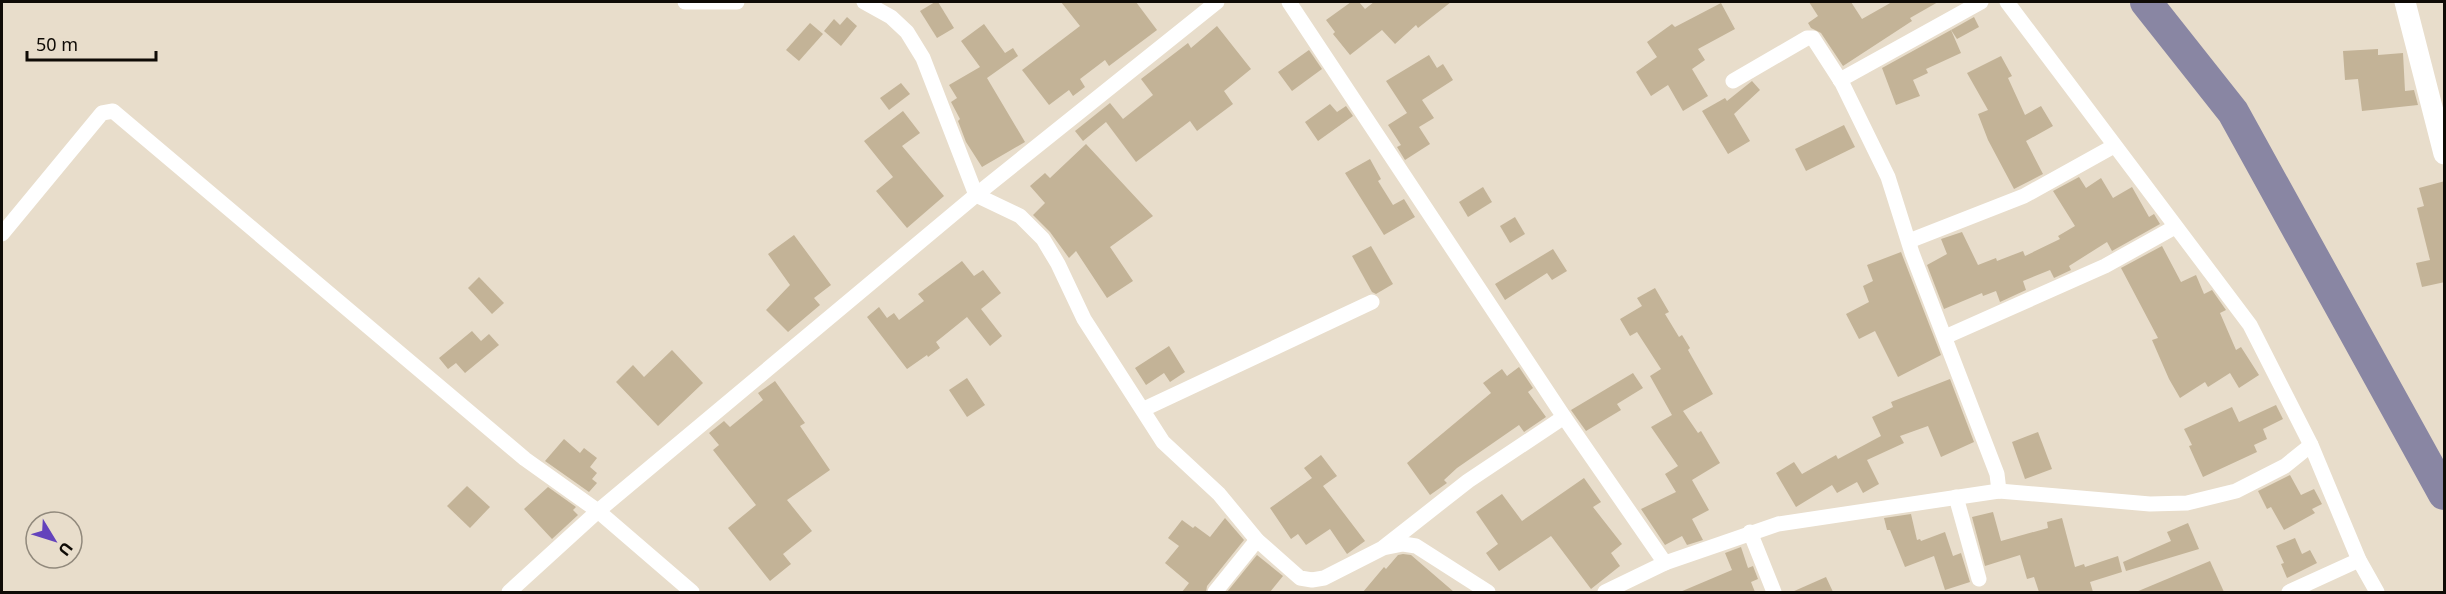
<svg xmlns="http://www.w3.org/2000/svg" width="2446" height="594" font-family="'Noto Sans',sans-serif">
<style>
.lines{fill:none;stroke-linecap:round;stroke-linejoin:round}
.river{stroke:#8986a3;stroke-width:32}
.building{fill:#c3b397}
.street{stroke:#fff;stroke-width:15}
.secondary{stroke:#fff;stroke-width:21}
</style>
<rect width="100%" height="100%" fill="#e8ddcb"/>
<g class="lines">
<polyline class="river" points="2146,2 2233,112 2444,494"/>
</g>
<g class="building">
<polygon points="935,2 938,2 954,28 937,38 920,11"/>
<polygon points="1061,2 1136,2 1157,30 1109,66 1105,60 1080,79 1085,87 1073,96 1069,90 1049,105 1022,70 1080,26"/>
<polygon points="1351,2 1359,2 1365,9 1374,2 1451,2 1418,28 1416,25 1395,44 1382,30 1350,55 1333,34 1335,32 1326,20"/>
<polygon points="1809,2 1851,2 1862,19 1892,2 1938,2 1910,18 1912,21 1843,66 1821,33 1811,28 1808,23 1818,16"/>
<polygon points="1721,3 1735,29 1698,49 1705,60 1692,69 1708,96 1683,111 1668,85 1651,96 1636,72 1657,57 1647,42 1672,24 1675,27"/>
<polygon points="847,17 857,26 841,46 824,31 834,19 840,25"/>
<polygon points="1974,17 1979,27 1957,39 1951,30"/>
<polygon points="810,23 823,34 799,61 786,50"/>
<polygon points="984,24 1005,53 1013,48 1018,56 987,78 1025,142 982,167 966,142 958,121 960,119 951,102 957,98 949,85 980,67 961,41"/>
<polygon points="1217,26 1251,69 1224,91 1233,104 1197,131 1190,121 1136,162 1106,122 1083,141 1075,131 1110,103 1123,119 1153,95 1141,79 1188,43 1191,48"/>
<polygon points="1951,30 1961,53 1926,69 1928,73 1913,80 1920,96 1896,105 1882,68"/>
<polygon points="2378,49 2378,55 2403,53 2405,91 2414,90 2418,105 2362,111 2358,79 2345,80 2343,51"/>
<polygon points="1309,50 1322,69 1292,91 1278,72"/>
<polygon points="1429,55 1437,68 1443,64 1453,80 1422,100 1434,118 1419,127 1430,144 1405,160 1397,147 1401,145 1388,125 1407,113 1386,81"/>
<polygon points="2001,56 2012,76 2008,78 2025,115 2041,106 2053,126 2026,141 2043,174 2014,189 1988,140 1978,114 1988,110 1967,73"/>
<polygon points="1752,81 1760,90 1734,114 1750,141 1728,154 1702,111 1725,98 1727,101"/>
<polygon points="901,83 910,94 889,110 880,98"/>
<polygon points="1330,104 1337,112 1346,106 1353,116 1318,141 1305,122"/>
<polygon points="903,111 920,133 902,146 944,196 907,228 876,191 893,177 864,141"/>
<polygon points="1844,125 1855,147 1806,171 1795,149"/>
<polygon points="1086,144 1153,216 1110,247 1133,281 1107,298 1076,251 1069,258 1050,232 1033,215 1045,203 1030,186 1045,173 1050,178"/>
<polygon points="1370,159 1381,179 1378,181 1393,205 1404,199 1415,217 1384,235 1345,173"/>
<polygon points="2079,177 2086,188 2101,178 2113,198 2132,187 2149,217 2154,214 2160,224 2112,251 2107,242 2069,266 2071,270 2054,278 2050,270 2023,281 2026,290 2000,302 1996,291 1983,296 1982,293 1944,309 1927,265 1947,254 1941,239 1962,232 1978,265 1996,258 1997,261 2023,251 2025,256 2060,239 2058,236 2075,226 2053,191"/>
<polygon points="2445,181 2445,282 2422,287 2416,263 2430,260 2417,208 2424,206 2419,188"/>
<polygon points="1483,187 1492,202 1468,217 1459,202"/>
<polygon points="1515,217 1525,234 1510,243 1500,226"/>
<polygon points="794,235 831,285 814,298 820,305 788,332 766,310 790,285 768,254"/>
<polygon points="1371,246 1393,284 1376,294 1372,292 1352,256"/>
<polygon points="2162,246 2181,282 2196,275 2204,294 2212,290 2226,310 2220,313 2236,350 2241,347 2259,375 2239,388 2230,373 2208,387 2205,382 2180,398 2169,379 2152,340 2158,338 2121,268"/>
<polygon points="1553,249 1567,271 1552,280 1547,273 1505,300 1495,284"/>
<polygon points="1901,252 1941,355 1898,377 1875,331 1859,339 1846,314 1869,302 1863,286 1873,281 1867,265"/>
<polygon points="962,261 974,276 983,270 1001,293 981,309 1002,336 990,346 967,317 936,342 940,348 928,357 927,355 907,369 867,317 879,307 887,318 894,313 899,320 924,301 918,294"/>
<polygon points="479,277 504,303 492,314 468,288"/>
<polygon points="1655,288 1669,312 1665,314 1679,337 1682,335 1690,348 1688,350 1713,394 1683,411 1698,433 1701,431 1720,463 1692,480 1709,510 1692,519 1703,540 1687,545 1682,536 1665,545 1641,509 1676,492 1665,474 1678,466 1651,427 1672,415 1650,376 1661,369 1637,332 1630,336 1620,319 1642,306 1637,298"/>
<polygon points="472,331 481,341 489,334 499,345 465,373 456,363 448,369 439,358"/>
<polygon points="1169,346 1185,372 1170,382 1164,373 1146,385 1135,368"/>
<polygon points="672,350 703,383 658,426 616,382 633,365 644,377"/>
<polygon points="1519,367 1533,388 1528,392 1546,417 1524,432 1519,425 1457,468 1444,480 1447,483 1430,495 1407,463 1491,393 1483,383 1502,369 1507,376"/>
<polygon points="1633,373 1643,388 1617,404 1621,410 1586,431 1571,410"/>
<polygon points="967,378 985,405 967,417 949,390"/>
<polygon points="1950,379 1974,442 1941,457 1928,426 1900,436 1904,443 1867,460 1879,484 1863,493 1857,482 1837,493 1832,485 1796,507 1776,473 1794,462 1802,474 1836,455 1838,459 1881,436 1872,417 1893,407 1891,402"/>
<polygon points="775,381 805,423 800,426 830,470 787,500 812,531 783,554 791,564 770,581 728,528 756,505 713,450 719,445 709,433 724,421 730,427 763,400 758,393"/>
<polygon points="2276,405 2283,419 2263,429 2267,439 2254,445 2257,452 2203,477 2189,446 2192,445 2184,429 2232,407 2239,422"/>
<polygon points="2038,432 2052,469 2025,479 2012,442"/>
<polygon points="564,439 580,453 584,448 597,458 590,467 597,473 592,479 597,483 589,492 545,461"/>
<polygon points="1321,455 1337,476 1323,486 1365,541 1347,554 1330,529 1306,545 1298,534 1291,539 1270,508 1312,478 1304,468"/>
<polygon points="2290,475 2301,495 2314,489 2322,504 2312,509 2315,513 2284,530 2271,507 2267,509 2258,491"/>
<polygon points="1584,478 1601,502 1593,507 1622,544 1611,553 1620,566 1591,589 1551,536 1499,571 1486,553 1498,544 1476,512 1502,494 1522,521"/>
<polygon points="467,486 490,507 470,528 447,506"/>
<polygon points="548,487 576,507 573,510 578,515 552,539 524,509"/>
<polygon points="1993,512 2001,541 2048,528 2047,522 2062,518 2075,567 2084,564 2085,567 2118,556 2122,572 2090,582 2093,592 2039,592 2034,577 2027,579 2020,555 1985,566 1972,517"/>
<polygon points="1911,514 1917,540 1920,539 1921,541 1945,532 1953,556 1961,553 1970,582 1945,590 1934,556 1905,567 1890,530 1887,530 1884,518"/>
<polygon points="1225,518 1244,540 1207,586 1206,592 1182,592 1189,583 1165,563 1179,546 1168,538 1182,520 1193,528 1195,526 1210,537"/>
<polygon points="2188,523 2199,549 2126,571 2123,562 2171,541 2167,532"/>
<polygon points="2295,538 2302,554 2310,550 2317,563 2287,578 2281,564 2284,563 2276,546"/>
<polygon points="1741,547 1748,568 1753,566 1758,579 1751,582 1755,592 1680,592 1732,570 1725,553"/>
<polygon points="1403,554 1411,555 1454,592 1363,592 1384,567 1386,569 1398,555"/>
<polygon points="1257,555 1283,576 1270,592 1227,592"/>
<polygon points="2210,561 2224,592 2136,592"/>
<polygon points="1826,577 1833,592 1792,592"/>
</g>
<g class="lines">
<g class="street">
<polyline points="685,2 737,2"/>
<polyline points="864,2 891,17 907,32 923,58 976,195 1020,216 1043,239 1058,264 1084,319 1163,442 1219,494 1257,540 1300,578 1312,580 1324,578 1383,548 1403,544 1416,546 1488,592"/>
<polyline points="1289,2 1564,417 1665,563"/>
<polyline points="2007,2 2250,325 2311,445 2359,560 2377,592"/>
<polyline points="1840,80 1981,2"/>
<polyline points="1733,81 1807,38 1813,38 1842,83 1888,177 1912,253 1997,474 1999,491"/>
<polyline points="2,234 102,113 113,111 525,459 598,511 692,592"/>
<polyline points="1909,241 2024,196 2114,146"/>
<polyline points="1945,337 2105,266 2175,227"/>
<polyline points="1144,409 1372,302"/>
<polyline points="1956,497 1979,579"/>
<polyline points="1750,532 1774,592"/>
<polyline points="1384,547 1468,481 1564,417"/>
<polyline points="509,592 598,511 976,195 1217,2"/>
<polyline points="1215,592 1257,540"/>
<polyline points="1605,592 1665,563 1778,524 1999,491 2150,504 2187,503 2236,491 2285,466 2311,445"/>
<polyline points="2289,592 2359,560"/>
</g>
<polyline class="secondary" points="2405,2 2444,154"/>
</g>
<rect width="2446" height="594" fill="none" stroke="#0f0b06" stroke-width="6"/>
<g transform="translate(54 540) rotate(128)"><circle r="28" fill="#e8ddcb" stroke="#91897c" stroke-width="1.5"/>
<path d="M0-4.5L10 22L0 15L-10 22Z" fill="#6443bc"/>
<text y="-9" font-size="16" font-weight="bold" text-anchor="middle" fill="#0f0b06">U</text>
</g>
<path d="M27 51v9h129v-9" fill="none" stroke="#0f0b06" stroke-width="3"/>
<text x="36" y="51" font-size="18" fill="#0f0b06" stroke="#e8ddcb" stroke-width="4.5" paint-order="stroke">50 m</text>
</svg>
